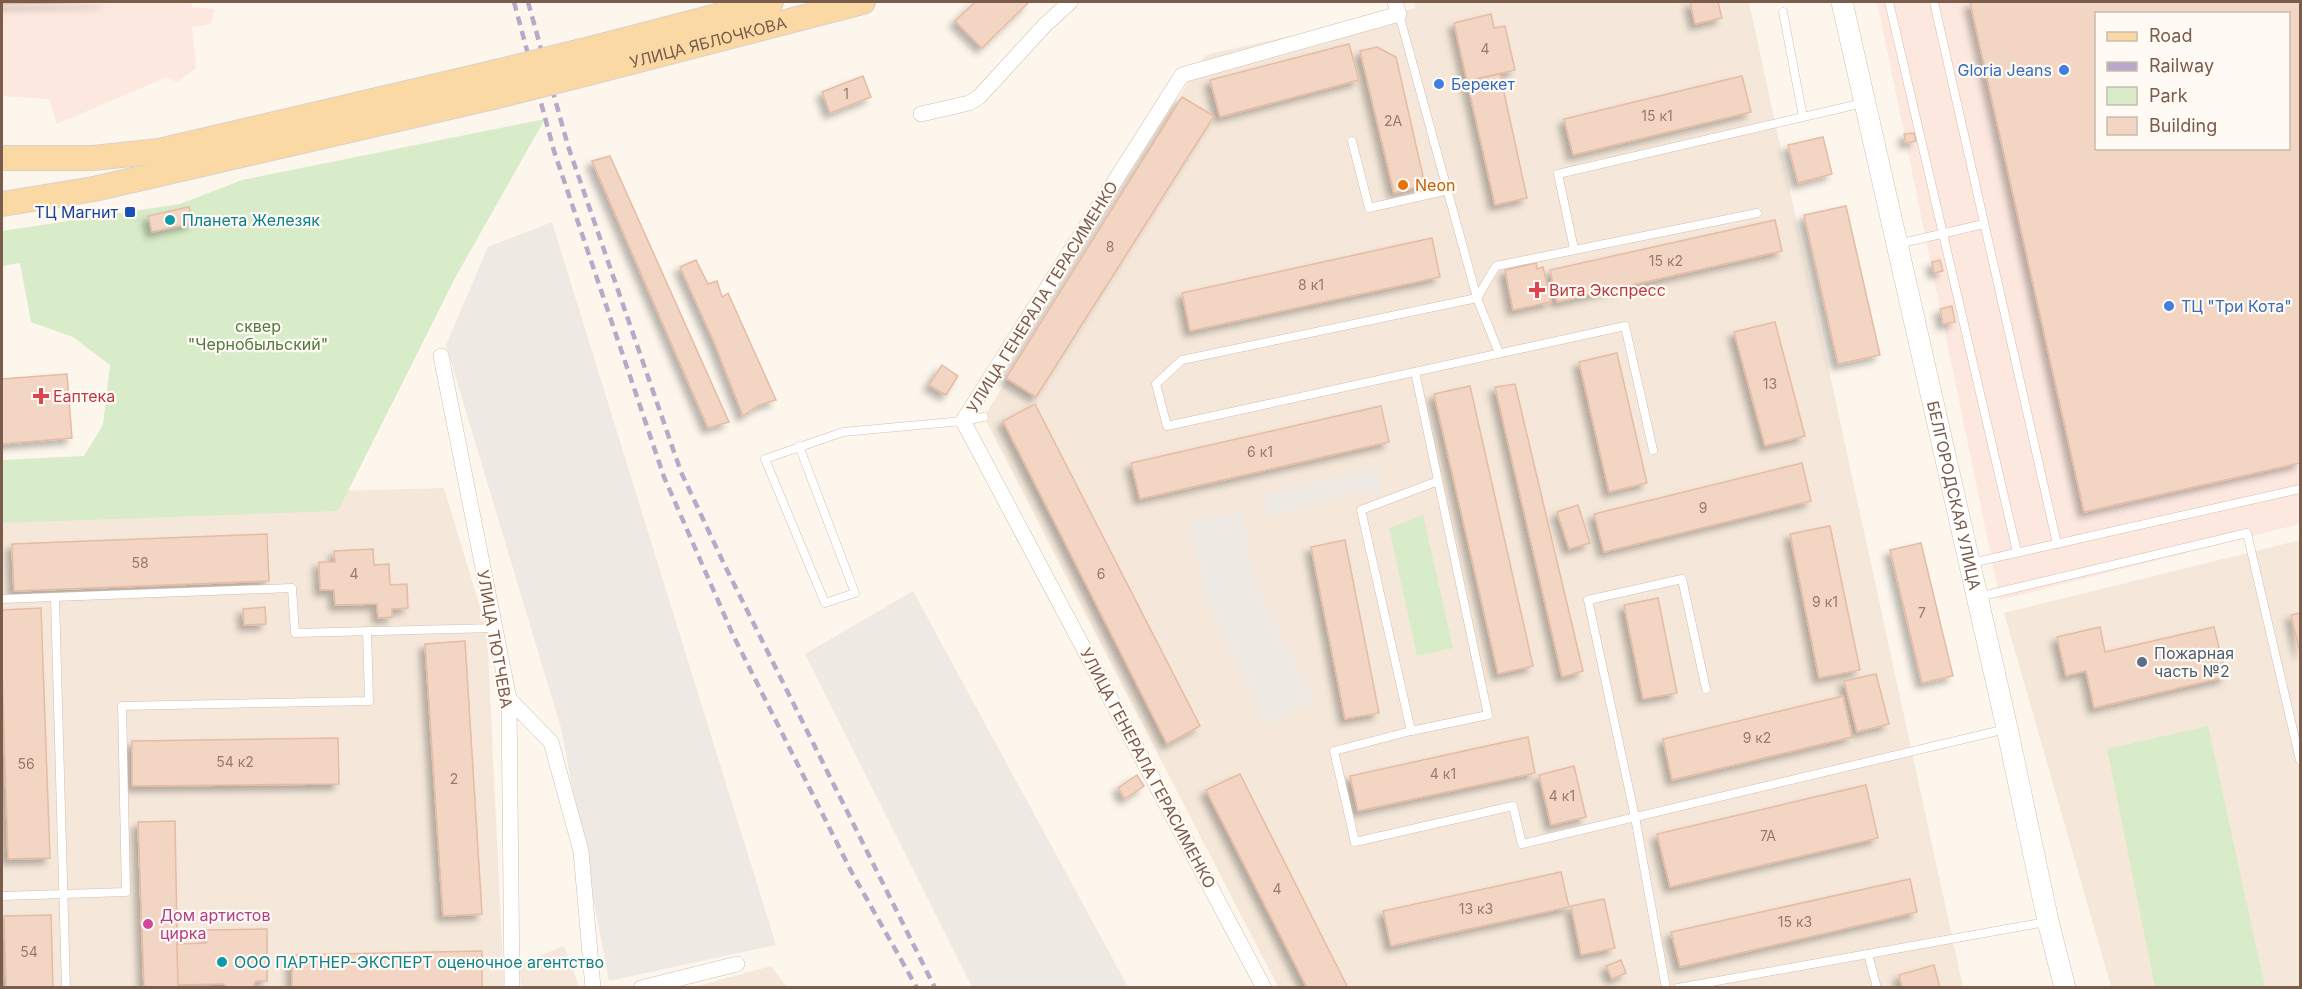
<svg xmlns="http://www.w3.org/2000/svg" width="2302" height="989" font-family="Inter,sans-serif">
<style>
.residential{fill:#f5e8da}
.commercial{fill:#fde8e0;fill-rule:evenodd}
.industrial{fill:#efe9e4}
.green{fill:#d8ecc9}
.building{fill:#f3d5c3;stroke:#e6bba3;stroke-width:1.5;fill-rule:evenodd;filter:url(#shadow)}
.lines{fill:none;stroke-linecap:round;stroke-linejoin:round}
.service-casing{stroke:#d1beb0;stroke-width:9}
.minor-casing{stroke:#d1beb0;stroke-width:16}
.secondary-casing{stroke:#d6c0b0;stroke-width:22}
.primary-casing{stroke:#dad1cd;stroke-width:26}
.service{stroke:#fff;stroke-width:8}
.minor{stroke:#fff;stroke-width:15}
.secondary{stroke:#fff;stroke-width:21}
.primary{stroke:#fbd9a5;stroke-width:24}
.rail{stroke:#b9a8c9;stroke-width:4.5;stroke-dasharray:9 6;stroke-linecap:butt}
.primary-bridge-casing{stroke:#dad1cd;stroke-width:26;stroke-linecap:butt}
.primary-bridge{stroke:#fbd9a5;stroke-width:24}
.shop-dot{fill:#3f7fe0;stroke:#fffaf3;stroke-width:2}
.food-dot{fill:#e8710a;stroke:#fffaf3;stroke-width:2}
.transit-dot{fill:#1a4fb4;stroke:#fffaf3;stroke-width:2}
.culture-dot{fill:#0f9aa8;stroke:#fffaf3;stroke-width:2}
.health-dot{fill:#e0444e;stroke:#fffaf3;stroke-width:2}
.service-dot{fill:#5c6f8a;stroke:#fffaf3;stroke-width:2}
.hotel-dot{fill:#d1479c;stroke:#fffaf3;stroke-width:2}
.labels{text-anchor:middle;stroke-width:4.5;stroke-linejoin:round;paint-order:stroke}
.number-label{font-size:14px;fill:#987a6a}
.street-label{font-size:16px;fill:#7a5c4d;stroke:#fffaf3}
.shop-label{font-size:16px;fill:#366cbe;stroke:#fffaf3;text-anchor:start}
.food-label{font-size:16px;fill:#c56008;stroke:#fffaf3;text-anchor:start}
.transit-label{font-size:16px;fill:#164399;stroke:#fffaf3;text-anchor:end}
.culture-label{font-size:16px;fill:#0d838f;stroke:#fffaf3;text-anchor:start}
.health-label{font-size:16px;fill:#be3a42;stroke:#fffaf3;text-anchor:start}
.park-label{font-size:16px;fill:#537a41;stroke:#fffaf3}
.service-label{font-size:16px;fill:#4e5e75;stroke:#fffaf3;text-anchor:start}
.hotel-label{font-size:16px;fill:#b23c85;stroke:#fffaf3;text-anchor:start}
</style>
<defs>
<filter id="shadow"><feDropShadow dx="-5.5" dy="5.5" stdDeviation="3" flood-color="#0004"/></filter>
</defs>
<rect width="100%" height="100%" fill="#fdf6ec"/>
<g class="residential">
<polygon points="1414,2 1749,2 1963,987 1278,987 984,417 1205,55 1415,8"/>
<polygon points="444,488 487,630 504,987 2,987 2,500"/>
<polygon points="2300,540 2300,987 2111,987 2004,613"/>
<polygon points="564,946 579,987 521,987 519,964"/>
<polygon points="771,966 787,987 693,987"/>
</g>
<g class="commercial">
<polygon points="2,2 191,2 192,7 214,9 211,24 192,27 196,68 177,82 167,77 57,124 49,99 2,96"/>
<path d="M 1877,2 L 2300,2 L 2300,524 L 2000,600 ZM 2096,14 L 2288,14 L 2288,148 L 2096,148 Z"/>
</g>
<g class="industrial">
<polygon points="552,222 776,945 609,981 561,728 446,345 488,247"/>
<polygon points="1378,468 1382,495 1370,498 1366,490 1268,516 1264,494"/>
<polygon points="1242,512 1255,581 1314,701 1266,725 1204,594 1189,522"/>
<polygon points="913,591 1128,987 972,987 805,654"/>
</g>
<g class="green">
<polygon points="545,119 455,278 338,511 2,523 2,460 84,456 103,425 110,365 73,337 31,322 20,263 2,266 2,231 180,204 242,180"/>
<polygon points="1423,515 1453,648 1417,656 1389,528"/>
<polygon points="2208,726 2265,987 2155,987 2107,749"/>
</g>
<g class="building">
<polygon points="2,2 107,2 2,4"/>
<polygon points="975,2 1029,2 982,48 955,21"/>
<polygon points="1690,2 1718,2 1722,18 1695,24"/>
<path d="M 1970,2 L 2300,2 L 2300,463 L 2084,512 ZM 2096,14 L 2288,14 L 2288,148 L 2096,148 Z"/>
<polygon points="1491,14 1494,28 1505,26 1515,70 1467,81 1454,23"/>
<polygon points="1349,44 1359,80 1220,117 1210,80"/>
<polygon points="1377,47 1396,57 1425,185 1394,193 1360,51"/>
<polygon points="1500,74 1527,198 1495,205 1467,81"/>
<polygon points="863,76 871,97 830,113 822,92"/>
<polygon points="1742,76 1751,112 1573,155 1564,119"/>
<polygon points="1182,97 1214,116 1036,397 1006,378"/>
<polygon points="1914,133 1916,141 1906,143 1904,134"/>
<polygon points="1823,137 1832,174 1798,183 1788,145"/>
<polygon points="610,156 729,422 708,428 592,161"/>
<polygon points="1846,206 1880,355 1838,364 1804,215"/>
<polygon points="189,207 193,223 152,232 148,216"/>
<polygon points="1775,220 1782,251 1557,302 1550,270"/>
<polygon points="1432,238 1440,277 1190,331 1182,293"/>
<polygon points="696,260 708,284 717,281 722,297 728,293 776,400 759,405 743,416 714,342 680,267"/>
<polygon points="1940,260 1943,271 1934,273 1932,262"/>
<polygon points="1536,263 1537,269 1543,267 1551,302 1513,310 1505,270"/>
<polygon points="1952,306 1955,322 1943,324 1940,309"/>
<polygon points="1775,322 1805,436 1765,446 1734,332"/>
<polygon points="1617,353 1647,483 1609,492 1579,362"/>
<polygon points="942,365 958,376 946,395 929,385"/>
<polygon points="67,374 72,438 2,444 2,379"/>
<polygon points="1515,384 1583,671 1562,677 1495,387"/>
<polygon points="1470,386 1533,666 1498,674 1434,394"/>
<polygon points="1035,404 1200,726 1167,744 1003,421"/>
<polygon points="1381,406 1389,442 1140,499 1131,463"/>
<polygon points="1802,463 1811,501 1604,552 1594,514"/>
<polygon points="1578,505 1590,543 1569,549 1557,512"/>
<polygon points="1830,526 1860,670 1819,678 1790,534"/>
<polygon points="267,534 269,581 14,591 12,544"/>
<polygon points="1345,540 1379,713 1345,719 1311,547"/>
<polygon points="1921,543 1953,676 1922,683 1890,550"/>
<polygon points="373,549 374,565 389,564 390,585 407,584 408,608 392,609 392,617 378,618 377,604 335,605 334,590 320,590 319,562 335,562 334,551"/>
<polygon points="1658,598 1677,693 1643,699 1624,605"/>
<polygon points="265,607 266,624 244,625 243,609"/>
<polygon points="41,608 50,858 8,859 2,670 2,610"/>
<polygon points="2300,613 2300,653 2291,615"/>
<polygon points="2100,627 2105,652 2214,627 2226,677 2094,708 2086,671 2066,676 2057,637"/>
<polygon points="465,641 482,914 443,916 425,644"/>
<polygon points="1876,674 1889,724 1857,732 1844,681"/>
<polygon points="1843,696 1852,737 1672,780 1663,739"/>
<polygon points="1528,737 1535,773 1358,811 1350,776"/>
<polygon points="338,738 339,784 132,786 132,741"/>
<polygon points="1574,766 1586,817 1551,825 1539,775"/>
<polygon points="1240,774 1348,988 1307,988 1206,790"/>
<polygon points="1137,775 1144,786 1125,799 1118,788"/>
<polygon points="1866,785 1878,838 1670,887 1657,834"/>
<polygon points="175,821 178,988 144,988 138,822"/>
<polygon points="1561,872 1569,907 1391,946 1383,911"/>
<polygon points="1910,879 1917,912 1680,967 1671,932"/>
<polygon points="1604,899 1615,948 1581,955 1571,906"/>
<polygon points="51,915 53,988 6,988 4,916"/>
<polygon points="267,929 267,981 256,981 252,988 227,988 224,984 178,985 177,944 206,943 206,930"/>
<polygon points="482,951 482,988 292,988 292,955"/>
<polygon points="1621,960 1626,973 1612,979 1606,966"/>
<polygon points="1934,965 1940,988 1902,988 1899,975"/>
</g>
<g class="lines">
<g class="service-casing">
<g id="service">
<polyline points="1889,2 2017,552"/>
<polyline points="1934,2 2057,544"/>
<polyline points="1783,12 1803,117"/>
<polyline points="1399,14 1477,298 1496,266 1757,213"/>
<polyline points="1352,141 1369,208 1449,190"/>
<polyline points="1898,244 1984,224"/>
<polyline points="1574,249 1558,174 1863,103"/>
<polyline points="1499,353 1477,298 1182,360 1156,384 1167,426 1625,326 1653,450"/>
<polyline points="1415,372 1488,715 1411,731 1361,510 1438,481"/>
<polyline points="799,446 855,593 825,603 765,459 843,432 963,421 984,417"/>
<polyline points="1971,563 2300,489"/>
<polyline points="1978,597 2247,533 2300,760"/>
<polyline points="55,598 66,988"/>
<polyline points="2,599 292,588 295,633 495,628"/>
<polyline points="1411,731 1334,751 1355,842 1513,806 1522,844 2006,729"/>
<polyline points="2,896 126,892 122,706 369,701 367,631"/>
<polyline points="1868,954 1877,988"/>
<polyline points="1666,988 1635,817 1588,600 1682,579 1706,689"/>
<polyline points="1678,988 2046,922"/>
</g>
</g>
<g class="minor-casing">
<g id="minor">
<polyline points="921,114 969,103 979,97 1044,26 1070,2"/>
<polyline points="441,356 509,699 512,988"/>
<polyline points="509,699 551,742 581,851 593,988"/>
<polyline points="641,988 737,964"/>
<polyline points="1264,988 963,421 1182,75 1399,14 1395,2"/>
</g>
</g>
<g class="secondary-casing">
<g id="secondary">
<path id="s1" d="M 1842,2 L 2007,728 L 2048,921 L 2065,988"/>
</g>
</g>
<g class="primary-casing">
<g id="primary">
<polyline points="582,51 771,2"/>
<path id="s2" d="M 589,73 L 863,2"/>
<polyline points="2,158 93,158 159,151 488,74"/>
<polyline points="2,204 94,189 493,97"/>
</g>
</g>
<use href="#service" class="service"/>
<use href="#minor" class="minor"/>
<use href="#secondary" class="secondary"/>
<use href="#primary" class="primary"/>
<g class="rail">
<polyline points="514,2 554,151 664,477 733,635 851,871 917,988"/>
<polyline points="528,2 568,146 681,472 724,564 935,988"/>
</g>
<g class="primary-bridge-casing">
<g id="primary-bridge">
<polyline points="488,74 582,51"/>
<polyline points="493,97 589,73"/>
</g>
</g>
<use href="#primary-bridge" class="primary-bridge"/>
</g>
<g class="shop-dot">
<circle cx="2064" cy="70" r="6"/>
<circle cx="1439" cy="84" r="6"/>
<circle cx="2169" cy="306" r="6"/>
</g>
<circle class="food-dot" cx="1403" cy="185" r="6"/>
<rect class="transit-dot" x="124" y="206" width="12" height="12" rx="3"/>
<g class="culture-dot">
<circle cx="170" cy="220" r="6"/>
<circle cx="222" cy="962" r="6"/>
</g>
<g class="health-dot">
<path d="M1534 281h6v6h6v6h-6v6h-6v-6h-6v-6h6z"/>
<path d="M38 387h6v6h6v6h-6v6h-6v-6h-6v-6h6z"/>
</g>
<circle class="service-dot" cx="2142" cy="662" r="6"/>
<circle class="hotel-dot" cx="148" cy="924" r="6"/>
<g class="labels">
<g class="number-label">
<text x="1485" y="54">4</text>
<text x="846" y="99">1</text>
<text x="1657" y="121">15 к1</text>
<text x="1393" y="126">2А</text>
<text x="1110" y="252">8</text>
<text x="1666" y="266">15 к2</text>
<text x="1311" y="290">8 к1</text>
<text x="1770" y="389">13</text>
<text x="1260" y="457">6 к1</text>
<text x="1703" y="513">9</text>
<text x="140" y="568">58</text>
<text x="354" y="579">4</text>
<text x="1101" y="579">6</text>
<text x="1825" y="607">9 к1</text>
<text x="1922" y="618">7</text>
<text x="1757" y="743">9 к2</text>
<text x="235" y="767">54 к2</text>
<text x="26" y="769">56</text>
<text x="1443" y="779">4 к1</text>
<text x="454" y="784">2</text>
<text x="1562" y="801">4 к1</text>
<text x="1768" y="841">7А</text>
<text x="1277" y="894">4</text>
<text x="1476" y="914">13 к3</text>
<text x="1795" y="927">15 к3</text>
<text x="29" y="957">54</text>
</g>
<g class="street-label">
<text dy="6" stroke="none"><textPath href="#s2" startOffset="123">УЛИЦА ЯБЛОЧКОВА</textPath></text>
<text transform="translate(1042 297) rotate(-58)" y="6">УЛИЦА ГЕНЕРАЛА ГЕРАСИМЕНКО</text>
<text dy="6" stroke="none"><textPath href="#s1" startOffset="506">БЕЛГОРОДСКАЯ УЛИЦА</textPath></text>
<text transform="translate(495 639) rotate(80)" y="6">УЛИЦА ТЮТЧЕВА</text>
<text transform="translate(1148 768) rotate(62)" y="6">УЛИЦА ГЕНЕРАЛА ГЕРАСИМЕНКО</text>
</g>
<g class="shop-label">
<text x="2052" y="76" text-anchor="end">Gloria Jeans</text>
<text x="1451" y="90">Берекет</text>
<text x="2181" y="312">ТЦ "Три Кота"</text>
</g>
<g class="food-label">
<text x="1415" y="191">Neon</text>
</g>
<g class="transit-label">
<text x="118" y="218">ТЦ Магнит</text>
</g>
<g class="culture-label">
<text x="182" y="226">Планета Железяк</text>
<text x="234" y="968">ООО ПАРТНЕР-ЭКСПЕРТ оценочное агентство</text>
</g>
<g class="health-label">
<text x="1549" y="296">Вита Экспресс</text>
<text x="53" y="402">Еаптека</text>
</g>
<g class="park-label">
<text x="258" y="332">сквер<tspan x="258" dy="18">"Чернобыльский"</tspan></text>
</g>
<g class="service-label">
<text x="2154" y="659">Пожарная<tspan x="2154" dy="18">часть №2</tspan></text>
</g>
<g class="hotel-label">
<text x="160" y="921">Дом артистов<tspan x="160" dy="18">цирка</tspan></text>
</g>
</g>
<rect width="2302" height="989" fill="none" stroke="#7a5c4d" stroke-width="6"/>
<rect x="2095" y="12" width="195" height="138" fill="#fffaf3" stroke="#cabbb1" stroke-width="1.5"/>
<rect x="2107" y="32" width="30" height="9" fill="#fbd9a5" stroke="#cabbb1" stroke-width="1.5"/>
<text x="2149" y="42" font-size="18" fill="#7a5c4d">Road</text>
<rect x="2107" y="62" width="30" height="9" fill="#b9a8c9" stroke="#cabbb1" stroke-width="1.5"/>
<text x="2149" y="72" font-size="18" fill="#7a5c4d">Railway</text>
<rect x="2107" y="87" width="30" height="18" fill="#d8ecc9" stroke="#cabbb1" stroke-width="1.5"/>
<text x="2149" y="102" font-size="18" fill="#7a5c4d">Park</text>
<rect x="2107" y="117" width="30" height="18" fill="#f3d5c3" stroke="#cabbb1" stroke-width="1.5"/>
<text x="2149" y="132" font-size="18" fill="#7a5c4d">Building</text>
</svg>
